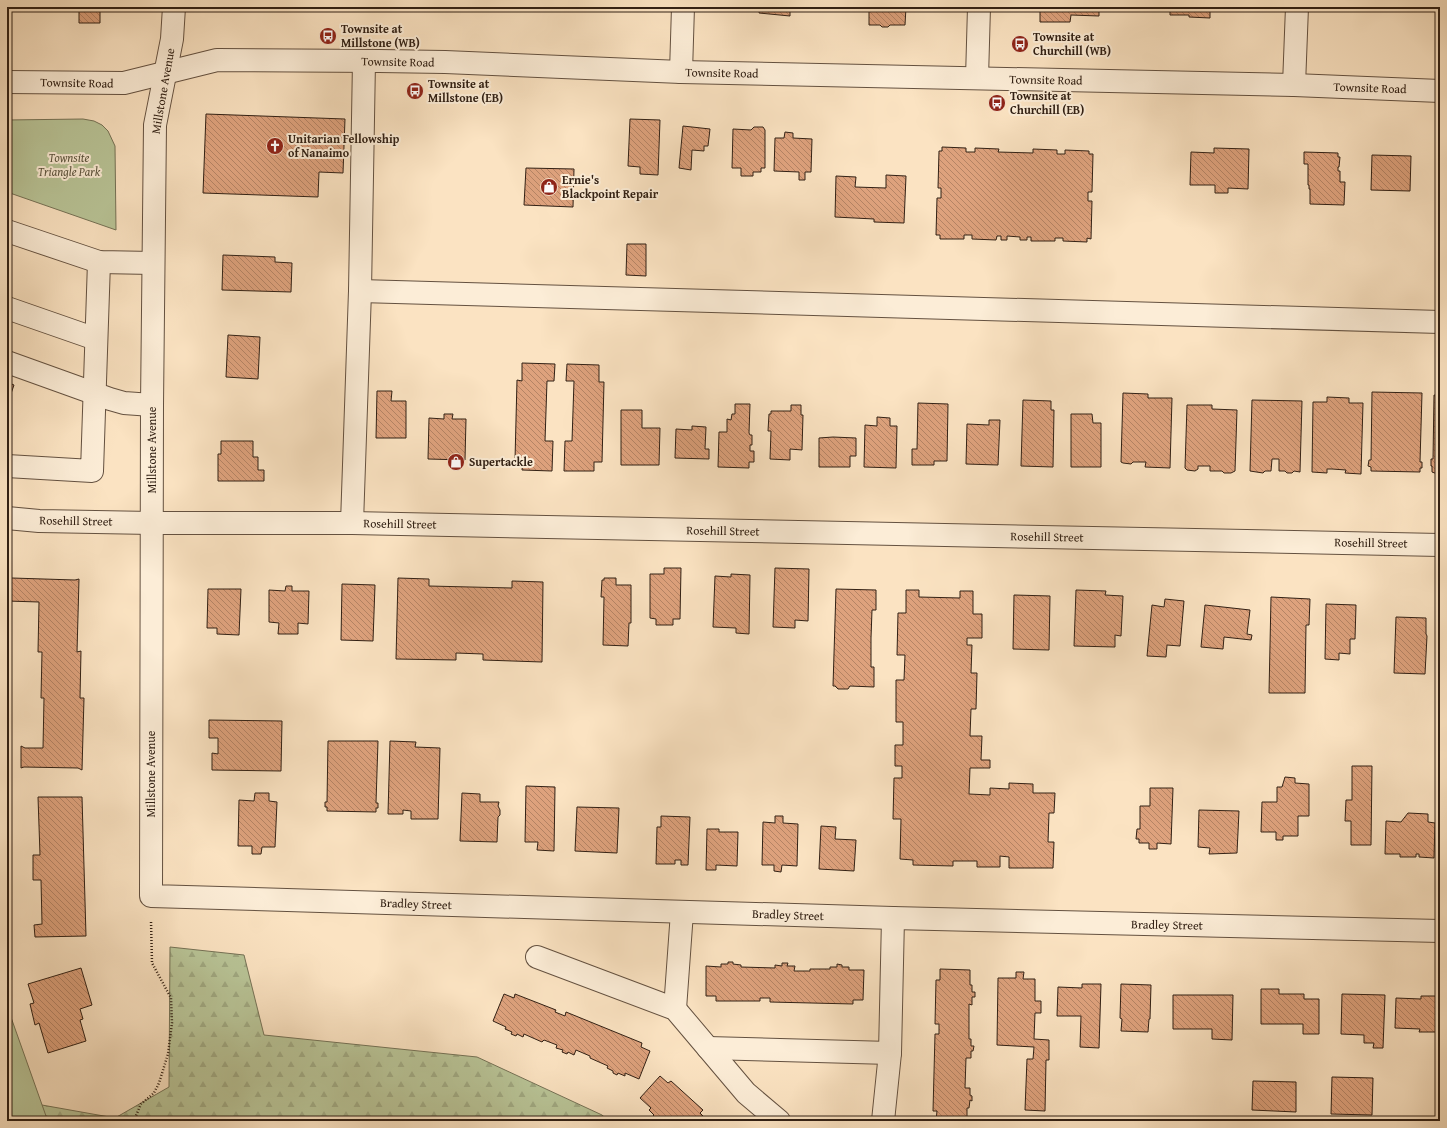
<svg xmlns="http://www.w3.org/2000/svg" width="1447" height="1128" font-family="'Gentium Book Plus',serif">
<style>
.forest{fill:url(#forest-firs);stroke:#757256}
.park{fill:#b9c598;stroke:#757256}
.building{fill:url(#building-back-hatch);stroke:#312014}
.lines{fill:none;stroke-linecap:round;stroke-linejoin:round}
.minor-casing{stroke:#645140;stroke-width:24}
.path{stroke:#312014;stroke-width:2.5;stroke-dasharray:1 2;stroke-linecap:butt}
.minor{stroke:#fcedd7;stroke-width:22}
.labels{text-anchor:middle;stroke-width:4;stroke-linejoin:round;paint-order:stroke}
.poi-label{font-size:12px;font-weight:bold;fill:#312014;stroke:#fcedd7;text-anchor:start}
.street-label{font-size:12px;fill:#312014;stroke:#fcedd7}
.park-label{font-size:12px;font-style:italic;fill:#5a523c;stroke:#fcedd7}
</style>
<defs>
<pattern id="forest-firs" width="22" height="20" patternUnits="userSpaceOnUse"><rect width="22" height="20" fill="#b9c598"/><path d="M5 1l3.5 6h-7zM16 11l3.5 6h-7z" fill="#a0a982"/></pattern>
<pattern id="building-back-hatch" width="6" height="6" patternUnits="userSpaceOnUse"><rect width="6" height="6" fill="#dea27d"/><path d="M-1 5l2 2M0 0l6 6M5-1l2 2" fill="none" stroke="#b58465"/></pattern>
</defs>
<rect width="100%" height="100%" fill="#fbe3c2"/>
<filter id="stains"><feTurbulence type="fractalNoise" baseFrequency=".005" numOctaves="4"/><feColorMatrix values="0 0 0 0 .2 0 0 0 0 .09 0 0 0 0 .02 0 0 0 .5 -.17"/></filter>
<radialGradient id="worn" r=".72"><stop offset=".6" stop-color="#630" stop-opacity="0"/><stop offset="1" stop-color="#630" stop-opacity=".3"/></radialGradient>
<polygon class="forest" points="170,947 244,955 264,1035 477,1057 602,1115 609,1121 7,1121 7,1053 25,1102 115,1118 169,1087"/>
<g class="park">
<polygon points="83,119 94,121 102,125 108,131 115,146 116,230 7,192 7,120"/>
<polygon points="7,1006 46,1116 65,1121 7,1121"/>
</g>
<g class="building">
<polygon points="15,7 47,7 46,10 14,9"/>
<polygon points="81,7 116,7 116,9 100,9 100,23 79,23 79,8"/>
<polygon points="760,7 790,7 790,16 759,13"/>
<polygon points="869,7 906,7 905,25 890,25 888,27 882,27 880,25 869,25"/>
<polygon points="1040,7 1099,7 1099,16 1071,15 1070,22 1040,22"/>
<polygon points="1170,7 1210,7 1210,18 1189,17 1189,15 1170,15"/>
<polygon points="206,114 345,119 343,173 319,172 318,197 203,193"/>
<polygon points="630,119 660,120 658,175 640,174 640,167 628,166"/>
<polygon points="683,126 710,129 708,146 704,146 704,151 692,150 691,170 679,168"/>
<polygon points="754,127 763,127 765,130 765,168 761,168 761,172 753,172 753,176 741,176 741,168 732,168 733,129 751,130"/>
<polygon points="785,132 793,133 793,138 812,139 811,172 805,172 805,180 799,180 799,172 774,171 775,138 784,138"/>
<polygon points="942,147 966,148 966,152 975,152 975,148 999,149 998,152 1033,153 1033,149 1057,150 1057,154 1065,154 1065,150 1089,151 1089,154 1093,154 1092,192 1088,192 1088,201 1092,201 1091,239 1087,238 1087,242 1063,241 1063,238 1055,238 1055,241 1031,241 1031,237 1027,237 1027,240 1020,240 1020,237 1007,236 1007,240 1001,240 1001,236 997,236 996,240 972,239 972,235 964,235 964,239 940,239 940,235 936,235 937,198 941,198 941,188 938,188 939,151 942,151"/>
<polygon points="1214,148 1249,149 1248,189 1228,188 1228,193 1215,193 1215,185 1190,185 1191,152 1214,153"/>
<polygon points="1304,152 1338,153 1338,157 1340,157 1339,167 1338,167 1338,171 1340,171 1340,182 1345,182 1344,205 1310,204 1310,189 1309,189 1309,185 1308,185 1308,164 1304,164"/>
<polygon points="1372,155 1411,156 1410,191 1371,190"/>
<polygon points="526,168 574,169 573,207 524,205"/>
<polygon points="886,175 906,176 904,223 874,222 874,219 835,217 836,176 856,177 855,187 886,188"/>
<polygon points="627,244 646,244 646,276 626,275"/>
<polygon points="223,255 275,257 275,262 292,263 291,292 222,290"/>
<polygon points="228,335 260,337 258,379 226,377"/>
<polygon points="522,363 555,364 554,381 547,381 545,441 553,441 552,471 522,470 523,460 515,460 517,380 522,381"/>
<polygon points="567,364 599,365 599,382 604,382 602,462 594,462 594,471 564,471 565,441 572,441 574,381 566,381"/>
<polygon points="7,382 14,385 7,405"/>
<polygon points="377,391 392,391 391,401 406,401 406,438 376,438"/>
<polygon points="1372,392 1422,393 1420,462 1422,462 1422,468 1420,468 1420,472 1371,471 1371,467 1368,466 1369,460 1371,460"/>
<polygon points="1123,393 1148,394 1148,398 1172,398 1170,468 1145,467 1146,462 1133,462 1131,464 1123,463 1121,462"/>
<polygon points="1434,395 1440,396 1440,475 1432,472 1432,466 1431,466 1431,459 1433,459"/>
<polygon points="1327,397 1349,398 1349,403 1363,403 1361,474 1345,473 1346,470 1332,469 1327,469 1327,473 1312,472 1313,402 1327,402"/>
<polygon points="1023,400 1051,401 1051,410 1054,410 1053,467 1021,466"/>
<polygon points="1252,400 1302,401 1300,472 1294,471 1292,473 1287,473 1285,471 1279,471 1279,459 1272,459 1271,471 1265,471 1263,473 1250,471"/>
<polygon points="918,403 948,404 947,461 934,461 934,465 912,465 912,449 917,449"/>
<polygon points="735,404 750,404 749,433 750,435 752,435 752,445 750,445 750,451 754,451 754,462 749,462 749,468 718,467 719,432 727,432 727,419 731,420 732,414 735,414"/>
<polygon points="791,405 801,405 801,415 803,415 802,450 790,449 790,460 770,459 771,431 768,431 769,414 771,414 771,411 791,411"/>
<polygon points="1187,405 1212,405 1212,409 1237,410 1235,471 1231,473 1224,473 1222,471 1210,471 1210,466 1198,466 1198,469 1195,471 1187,470 1185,468"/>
<polygon points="621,410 642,410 642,428 660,428 659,465 621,465"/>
<polygon points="444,414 453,414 452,419 466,419 465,460 428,459 429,418 444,419"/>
<polygon points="1071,414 1092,414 1093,423 1101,423 1101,467 1071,467"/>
<polygon points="877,417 890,418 890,426 897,426 896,468 864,467 865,425 877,426"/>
<polygon points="989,420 1000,420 998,465 966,464 967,424 989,425"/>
<polygon points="692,426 706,427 705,449 709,449 709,459 675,458 676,429 692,430"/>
<polygon points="833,437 856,438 856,456 850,456 850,467 819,467 819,438"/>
<polygon points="221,441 253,441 253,457 258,457 258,470 264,470 264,481 218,481 218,454 221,454"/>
<polygon points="664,568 681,568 680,619 673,619 673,625 656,625 656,619 650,618 650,574 664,574"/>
<polygon points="775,568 809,569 808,621 795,620 795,628 773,627"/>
<polygon points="731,574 750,575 749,634 736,633 736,628 713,627 715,576 731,577"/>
<polygon points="12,578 75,580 79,579 77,652 81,651 80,698 84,698 82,770 78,768 24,767 21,768 21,746 25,748 43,748 44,698 41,698 42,652 38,652 39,602 7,601 7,580"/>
<polygon points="398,578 429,579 429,586 512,588 512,581 543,582 542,662 483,660 483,654 456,653 456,660 396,659"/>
<polygon points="604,578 616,578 616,585 631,585 631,623 629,623 628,646 603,645 604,597 601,597 602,580 604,580"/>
<polygon points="342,584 375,585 373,641 341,640"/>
<polygon points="286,586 292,586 292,591 309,591 308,624 298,623 298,634 278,634 279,623 269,622 269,590 285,591"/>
<polygon points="208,589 241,589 239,635 217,634 217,628 207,628"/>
<polygon points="836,589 876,590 876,610 872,610 871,638 871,667 874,667 874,687 850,686 848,689 838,689 835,686 833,686"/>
<polygon points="906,590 919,590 919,597 960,598 960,591 973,591 973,614 982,614 982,638 967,638 967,645 972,645 971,673 977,673 976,709 971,709 970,736 982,736 981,760 990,760 990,768 970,768 969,794 990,795 990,788 1009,789 1009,783 1033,784 1033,793 1055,793 1054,813 1049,813 1048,842 1054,842 1053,868 1009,868 1009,857 1000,856 1000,867 977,867 977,861 953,861 953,866 913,865 913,860 900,859 901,819 893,819 894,778 902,778 902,766 895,766 895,745 903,745 903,722 896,722 896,680 904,680 905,655 897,655 898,613 906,613"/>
<polygon points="1076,590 1106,591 1105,595 1123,596 1121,636 1115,635 1115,647 1074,646"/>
<polygon points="1014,595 1050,596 1049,650 1013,649"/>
<polygon points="1271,597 1310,599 1309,625 1306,625 1305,693 1269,693"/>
<polygon points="1165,599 1184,601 1180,646 1167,645 1166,657 1147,656 1152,605 1164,607"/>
<polygon points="1326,604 1356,605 1355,639 1350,639 1350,654 1339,653 1339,660 1325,659"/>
<polygon points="1205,605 1250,610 1247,634 1252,635 1251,640 1224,637 1223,649 1201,647"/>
<polygon points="1396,617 1426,618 1426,634 1427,636 1425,674 1394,673"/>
<polygon points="209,720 282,721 281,771 212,770 212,753 218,754 218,738 209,738"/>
<polygon points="328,741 378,741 376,803 378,803 378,808 376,808 376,812 327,811 327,807 325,807 325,802 327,802"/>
<polygon points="390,741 416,742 415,747 440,748 438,819 411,819 411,811 403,810 403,814 388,814"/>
<polygon points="1352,766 1372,766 1371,845 1351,845 1351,821 1345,821 1346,800 1352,800"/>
<polygon points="1285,777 1295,778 1295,783 1309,784 1309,816 1298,816 1298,836 1283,836 1283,840 1276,840 1276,832 1261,832 1262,802 1277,802 1277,787 1282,787"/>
<polygon points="526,786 555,787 554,851 537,850 538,842 525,842"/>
<polygon points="1150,788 1173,788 1171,844 1157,843 1157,849 1149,849 1149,843 1139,843 1139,839 1136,839 1137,829 1140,829 1140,806 1150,806"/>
<polygon points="255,793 269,793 269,801 277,802 275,847 262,847 261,854 252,854 252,846 238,846 239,800 254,801"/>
<polygon points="462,793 480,794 480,802 499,802 498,806 500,810 500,815 498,817 497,842 460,841"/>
<polygon points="38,797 82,797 86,936 35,937 34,925 42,924 41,880 33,880 33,855 40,855"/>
<polygon points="577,807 619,808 617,853 575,851"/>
<polygon points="1199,810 1239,811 1237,853 1209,854 1210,848 1198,847"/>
<polygon points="1408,813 1428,814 1428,822 1435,823 1434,858 1419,857 1419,854 1416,854 1416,857 1400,857 1400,854 1385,854 1386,821 1401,822"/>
<polygon points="661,816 690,817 688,865 681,865 681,860 675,860 675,864 656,864 657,827 661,827"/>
<polygon points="775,816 783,816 783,823 798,824 797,866 782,865 781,872 774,871 774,865 762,865 763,822 775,823"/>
<polygon points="821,826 836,827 835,839 856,840 854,871 819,869"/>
<polygon points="707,829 719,829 719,832 738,832 737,866 716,865 716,870 706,870"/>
<polygon points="728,962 733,962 733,964 741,965 741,967 775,968 775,965 782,966 782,963 788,963 787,966 795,966 794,971 810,971 810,969 830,969 830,967 837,967 837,964 842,965 842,967 849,967 849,970 864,970 863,1000 853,1000 853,1004 770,1002 770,998 760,998 760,1001 716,1001 716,996 706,996 706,966 721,967 721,964 728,964"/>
<polygon points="81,968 92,1005 80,1009 83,1019 80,1020 86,1041 48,1053 39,1023 35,1025 30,1004 34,1003 28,984"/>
<polygon points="940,969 970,970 970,985 972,985 972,992 975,992 975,997 972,997 972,1005 969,1004 969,1039 971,1039 971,1046 974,1046 973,1051 971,1051 971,1058 966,1058 965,1088 970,1088 970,1095 972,1096 972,1101 970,1100 969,1108 967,1108 967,1121 936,1121 937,1111 933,1111 935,1034 939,1034 939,1024 935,1024 936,980 940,980"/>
<polygon points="1016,972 1024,972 1023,979 1035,979 1035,1001 1041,1001 1041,1013 1035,1013 1034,1039 1049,1040 1049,1060 1046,1060 1045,1111 1025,1110 1027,1059 1033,1059 1034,1047 997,1045 998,978 1016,978"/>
<polygon points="1082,984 1101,984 1099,1048 1080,1047 1081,1016 1057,1016 1058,987 1082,988"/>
<polygon points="1121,984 1151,985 1150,1019 1149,1019 1148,1032 1121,1031 1122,1019 1120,1018"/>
<polygon points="1261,989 1279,989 1279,994 1304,994 1304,999 1319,999 1319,1034 1303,1034 1303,1024 1261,1024"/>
<polygon points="504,994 514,998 515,994 556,1010 555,1012 565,1016 566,1012 642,1043 641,1047 650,1051 639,1079 625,1073 625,1076 618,1073 617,1075 613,1073 613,1071 607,1068 608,1066 590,1058 590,1056 576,1050 574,1055 568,1052 567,1054 562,1052 563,1050 556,1048 557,1045 544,1040 542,1042 524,1034 523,1037 517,1034 516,1036 511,1034 512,1032 505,1029 506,1027 493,1021"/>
<polygon points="1342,994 1385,995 1383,1048 1373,1048 1374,1043 1364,1043 1364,1035 1341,1034"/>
<polygon points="1173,995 1233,995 1232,1040 1212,1039 1212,1029 1173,1029"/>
<polygon points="1421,996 1439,996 1438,1032 1419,1032 1420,1029 1395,1028 1396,998 1421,999"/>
<polygon points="660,1076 668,1083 671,1081 703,1110 700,1113 707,1120 710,1118 714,1121 660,1121 658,1119 657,1120 653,1116 654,1115 649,1110 651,1108 640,1098"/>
<polygon points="1332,1077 1373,1078 1372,1115 1331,1114"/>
<polygon points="1253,1081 1296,1082 1296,1112 1252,1110"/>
</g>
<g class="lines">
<g class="minor-casing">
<g id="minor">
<polyline points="174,7 172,39 155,125 152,405 151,896 893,918 1440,931"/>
<polyline points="681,72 683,7"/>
<polyline points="977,78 979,7"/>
<polyline points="7,82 124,83 217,60 379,61 445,62 681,72 1294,85 1440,91"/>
<polyline points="1294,85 1297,7"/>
<polyline points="7,231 99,262 153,263"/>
<polyline points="360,291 1440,322"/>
<polyline points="7,308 96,339"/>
<polyline points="7,362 110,399 124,403 152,405"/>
<polyline points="7,466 92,471 99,262"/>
<polyline points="7,518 39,521 152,523 352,523 1440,545"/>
<polyline points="352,523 360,291 364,61"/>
<polyline points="537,957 675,1009 746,1093 779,1121"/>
<polyline points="675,1009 682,912"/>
<polyline points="708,1048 890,1053"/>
<polyline points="883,1121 890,1053 893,918"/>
</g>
</g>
<polyline class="path" points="136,1121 135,1118 141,1104 154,1093 159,1083 168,1054 172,1023 171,998 152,963 151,921"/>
<use href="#minor" class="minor"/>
</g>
<defs>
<g id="bus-disc" transform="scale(0.9)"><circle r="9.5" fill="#8f2418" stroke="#fcedd7"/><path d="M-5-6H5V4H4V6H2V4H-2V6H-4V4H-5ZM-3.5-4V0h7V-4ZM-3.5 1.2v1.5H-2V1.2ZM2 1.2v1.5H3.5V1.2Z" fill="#fff"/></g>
<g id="church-disc" transform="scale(0.9)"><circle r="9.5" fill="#8f2418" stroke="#fcedd7"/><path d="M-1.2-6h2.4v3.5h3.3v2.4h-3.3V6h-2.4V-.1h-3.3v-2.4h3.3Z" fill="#fff"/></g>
<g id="shop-disc" transform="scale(0.9)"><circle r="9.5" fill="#8f2418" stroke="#fcedd7"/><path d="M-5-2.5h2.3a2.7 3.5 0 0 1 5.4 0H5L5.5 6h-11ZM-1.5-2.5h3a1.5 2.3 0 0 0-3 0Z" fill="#fff"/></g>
</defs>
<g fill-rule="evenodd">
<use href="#bus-disc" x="328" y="36"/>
<use href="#bus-disc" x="1020" y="44"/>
<use href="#bus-disc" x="415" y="91"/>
<use href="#bus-disc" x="997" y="103"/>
<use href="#church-disc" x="275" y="146"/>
<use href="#shop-disc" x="549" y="187"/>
<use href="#shop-disc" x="456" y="462"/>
</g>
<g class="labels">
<g class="poi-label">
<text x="341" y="33">Townsite at<tspan x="341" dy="14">Millstone (WB)</tspan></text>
<text x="1033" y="41">Townsite at<tspan x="1033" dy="14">Churchill (WB)</tspan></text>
<text x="428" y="88">Townsite at<tspan x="428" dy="14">Millstone (EB)</tspan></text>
<text x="1010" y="100">Townsite at<tspan x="1010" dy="14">Churchill (EB)</tspan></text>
<text x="288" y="143">Unitarian Fellowship<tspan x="288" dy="14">of Nanaimo</tspan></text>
<text x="562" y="184">Ernie's<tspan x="562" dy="14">Blackpoint Repair</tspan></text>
<text x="469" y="466">Supertackle</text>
</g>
<g class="street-label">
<text transform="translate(398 62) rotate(1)" y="4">Townsite Road</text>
<text transform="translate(722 73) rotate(1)" y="4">Townsite Road</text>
<text transform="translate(1046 80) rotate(1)" y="4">Townsite Road</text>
<text transform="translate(77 83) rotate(1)" y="4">Townsite Road</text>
<text transform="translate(1370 88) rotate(2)" y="4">Townsite Road</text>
<text transform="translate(163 91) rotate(-80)" y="4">Millstone Avenue</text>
<text transform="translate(152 450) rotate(-90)" y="4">Millstone Avenue</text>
<text transform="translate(76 521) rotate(1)" y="4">Rosehill Street</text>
<text transform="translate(400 524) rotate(1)" y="4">Rosehill Street</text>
<text transform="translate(723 531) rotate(1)" y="4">Rosehill Street</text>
<text transform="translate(1047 537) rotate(1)" y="4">Rosehill Street</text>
<text transform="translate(1371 543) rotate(1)" y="4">Rosehill Street</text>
<text transform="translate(151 774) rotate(-90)" y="4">Millstone Avenue</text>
<text transform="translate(416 904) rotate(2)" y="4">Bradley Street</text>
<text transform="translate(788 915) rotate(2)" y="4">Bradley Street</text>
<text transform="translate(1167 925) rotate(1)" y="4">Bradley Street</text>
</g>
<g class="park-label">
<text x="69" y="162">Townsite<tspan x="69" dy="14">Triangle Park</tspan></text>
</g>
</g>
<rect width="1447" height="1128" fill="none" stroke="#fbe3c2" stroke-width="24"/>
<rect x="8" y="8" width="1431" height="1112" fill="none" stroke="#312014" stroke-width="2"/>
<rect x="12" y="12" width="1423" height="1104" fill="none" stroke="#312014"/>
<rect width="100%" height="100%" filter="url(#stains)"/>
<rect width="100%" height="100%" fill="url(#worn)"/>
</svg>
